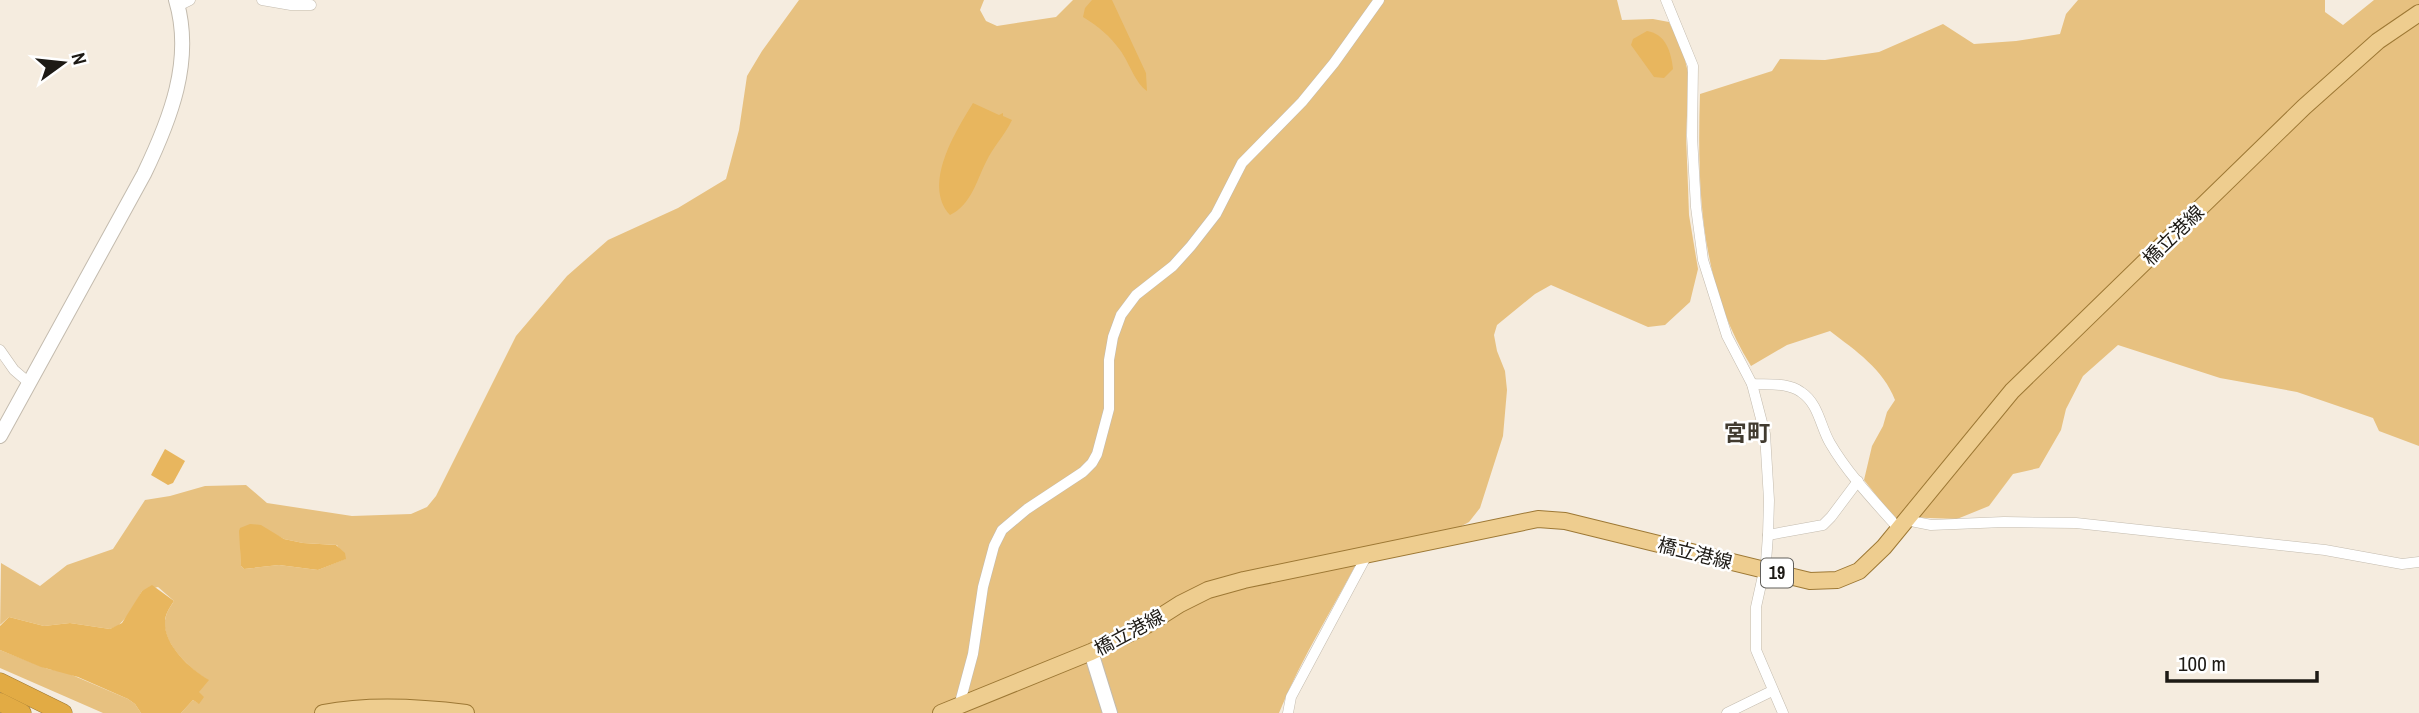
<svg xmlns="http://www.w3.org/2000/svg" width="2419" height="713" font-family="'Archivo Narrow','Noto Sans JP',sans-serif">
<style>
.green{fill:#e7c180;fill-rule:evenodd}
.water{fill:#e8b65e}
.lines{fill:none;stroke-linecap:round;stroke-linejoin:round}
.street-casing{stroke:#c3bbae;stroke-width:11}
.secondary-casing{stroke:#c3bbae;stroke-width:16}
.primary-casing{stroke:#9d7834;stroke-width:18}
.highway-casing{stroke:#9d7834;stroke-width:19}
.street{stroke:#fff;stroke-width:10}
.secondary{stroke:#fff;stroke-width:14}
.primary{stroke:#eecd8f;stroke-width:16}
.highway{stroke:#e2ab44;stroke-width:18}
.labels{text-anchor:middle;stroke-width:5;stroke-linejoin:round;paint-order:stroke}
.shield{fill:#fff;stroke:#615f5b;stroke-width:2}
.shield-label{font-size:18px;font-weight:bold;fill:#1d1a15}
.street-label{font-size:19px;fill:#1d1a15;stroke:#fff}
.quarter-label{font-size:23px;font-weight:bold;fill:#413b30;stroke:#fff}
</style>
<rect width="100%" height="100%" fill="#f5ecdf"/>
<g class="green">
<path d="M 799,0 L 984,0 L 980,10 L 986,21 L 997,26 L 1056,17 L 1073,0 L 1617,0 L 1622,20 L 1653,19 L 1669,22 L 1683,51 L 1689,77 L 1686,135 L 1688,187 L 1689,215 L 1698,269 L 1690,302 L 1665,325 L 1648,327 L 1551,285 L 1535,294 L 1497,325 L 1494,335 L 1497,351 L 1505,371 L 1507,390 L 1503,436 L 1480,508 L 1469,522 L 1456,529 L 1364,549 C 1336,604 1302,656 1279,713 L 181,713 L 193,700 L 198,703 L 198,692 L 208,680 C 190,669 158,640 166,616 C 167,611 171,606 174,601 L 158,587 L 142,591 L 130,613 L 118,626 L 110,629 L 70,623 L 44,626 L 9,617 L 0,625 L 0,632 L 1,563 L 40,586 L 67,565 L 113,549 L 145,500 L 170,496 L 205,486 L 246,485 L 267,503 L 352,516 L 411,514 L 427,507 L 436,496 L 516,336 L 567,276 L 608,240 L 678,208 L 726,179 L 739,130 L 747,76 L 762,51 ZM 240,528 L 270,532 L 284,539 L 303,543 L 337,545 L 345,559 L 318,570 L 279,565 L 244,569 L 241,566 Z"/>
<path d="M 2078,0 L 2325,0 L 2325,12 L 2343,25 L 2374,0 L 2419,0 L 2419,446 L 2379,431 L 2373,418 L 2297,392 L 2220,378 L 2118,345 L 2083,376 L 2066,409 L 2061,430 L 2039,468 L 2013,474 L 1989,506 L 1957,519 L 1902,517 L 1895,519 L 1864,480 L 1872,446 L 1883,426 L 1887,412 L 1895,400 C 1883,369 1856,351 1830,331 L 1787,345 L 1751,366 C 1700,285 1697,187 1700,94 L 1772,71 L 1780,59 L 1825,60 L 1879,52 L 1943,24 L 1974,44 L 2016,41 L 2060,34 L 2066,14 Z"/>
<polygon points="0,650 48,669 65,672 128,699 135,704 141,713 103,713 0,668"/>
</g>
<g class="water">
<path d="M 1092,0 L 1112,0 L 1146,73 L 1147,91 C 1135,83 1129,62 1120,50 C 1110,36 1098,26 1083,17 L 1085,8 Z"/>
<path d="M 1647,31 C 1666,34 1671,52 1673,69 L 1664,78 L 1654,77 L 1631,45 L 1633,39 Z"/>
<path d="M 973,103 L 999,115 L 1003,113 L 1003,116 L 1012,120 C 1005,135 993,147 986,162 C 976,182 971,205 950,215 C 922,184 956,131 973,103 Z"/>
<polygon points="165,449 185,461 173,483 168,485 151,475"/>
<polygon points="250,524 261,525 284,539 303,543 336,545 345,553 346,559 318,570 279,565 244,569 241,566 239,531 240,528"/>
<path d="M 152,585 L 174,601 C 170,607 165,614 165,622 C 164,645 190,669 209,680 L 199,692 L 204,697 L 199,704 L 193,700 L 181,713 L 141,713 L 135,704 L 128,699 L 78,677 L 41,667 L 0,650 L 0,626 L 9,617 L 44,626 L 70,623 L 110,629 L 122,623 L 142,591 Z"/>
</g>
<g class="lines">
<g class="street-casing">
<g id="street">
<polyline points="262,0 291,5 311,5"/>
<polyline points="1666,0 1693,66 1692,136 1696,207 1703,260 1727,336 1752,384 1765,434 1769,500 1768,535 1766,562 1756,607 1756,650 1783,713"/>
<polyline points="178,6 190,0"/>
<polyline points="0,350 14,370 28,382"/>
<path d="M 1752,384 C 1768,385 1787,382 1801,392 C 1819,404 1820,426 1830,443 C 1848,474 1875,502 1899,529"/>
<polyline points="1906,520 1931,525 2004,522 2076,523 2325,550 2402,564 2419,562"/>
<polyline points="1768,535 1823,525 1831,517 1858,481"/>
<polyline points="959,706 973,654 983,587 994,546 1002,530 1027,509 1083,472 1092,463 1097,454 1109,409 1109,360 1113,337 1121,315 1136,295 1173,266 1191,246 1216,214 1242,163 1302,102 1334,63 1379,0"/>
<polyline points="1288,713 1291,697 1367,555"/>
<polyline points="1727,713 1772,691"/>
</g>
</g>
<g class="secondary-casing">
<g id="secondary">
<path d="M 0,436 L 144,174 C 170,120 194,60 176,0"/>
<polyline points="1091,652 1110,713"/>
</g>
</g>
<g class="primary-casing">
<g id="primary">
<path d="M 323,713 C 370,704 419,707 466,713"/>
<polyline points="941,713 1091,652 1147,625 1180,604 1208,590 1244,580 1538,519 1565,521 1810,581 1837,580 1859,571 1884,547 2012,391 2304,107 2378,41 2419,13"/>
</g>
</g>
<g class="highway-casing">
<g id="highway">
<polyline points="0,682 63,713"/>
<polyline points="0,702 22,713"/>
</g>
</g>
<use href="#street" class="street"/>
<use href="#secondary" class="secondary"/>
<use href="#primary" class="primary"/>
<use href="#highway" class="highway"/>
</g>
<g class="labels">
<rect class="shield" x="1761" y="558.5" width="32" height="29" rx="5"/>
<g class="shield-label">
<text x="1777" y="579">19</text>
</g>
<g class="street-label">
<text transform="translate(2173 235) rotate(-44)" y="7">橋立港線</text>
<text transform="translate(1695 553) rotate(14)" y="7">橋立港線</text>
<text transform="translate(1129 632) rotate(-28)" y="7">橋立港線</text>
</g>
<g class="quarter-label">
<text x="1747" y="441">宮町</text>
</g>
</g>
<g transform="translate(63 63) rotate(75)" stroke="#ffffff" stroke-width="5" paint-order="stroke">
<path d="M0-5L12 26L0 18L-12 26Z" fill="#1d1a15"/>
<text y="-10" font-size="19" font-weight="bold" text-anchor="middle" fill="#1d1a15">N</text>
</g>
<path d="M2167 671v10h150v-10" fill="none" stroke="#1d1a15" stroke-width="3.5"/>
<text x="2178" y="671" font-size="21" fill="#1d1a15" stroke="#ffffff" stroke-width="5" paint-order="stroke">100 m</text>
</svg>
